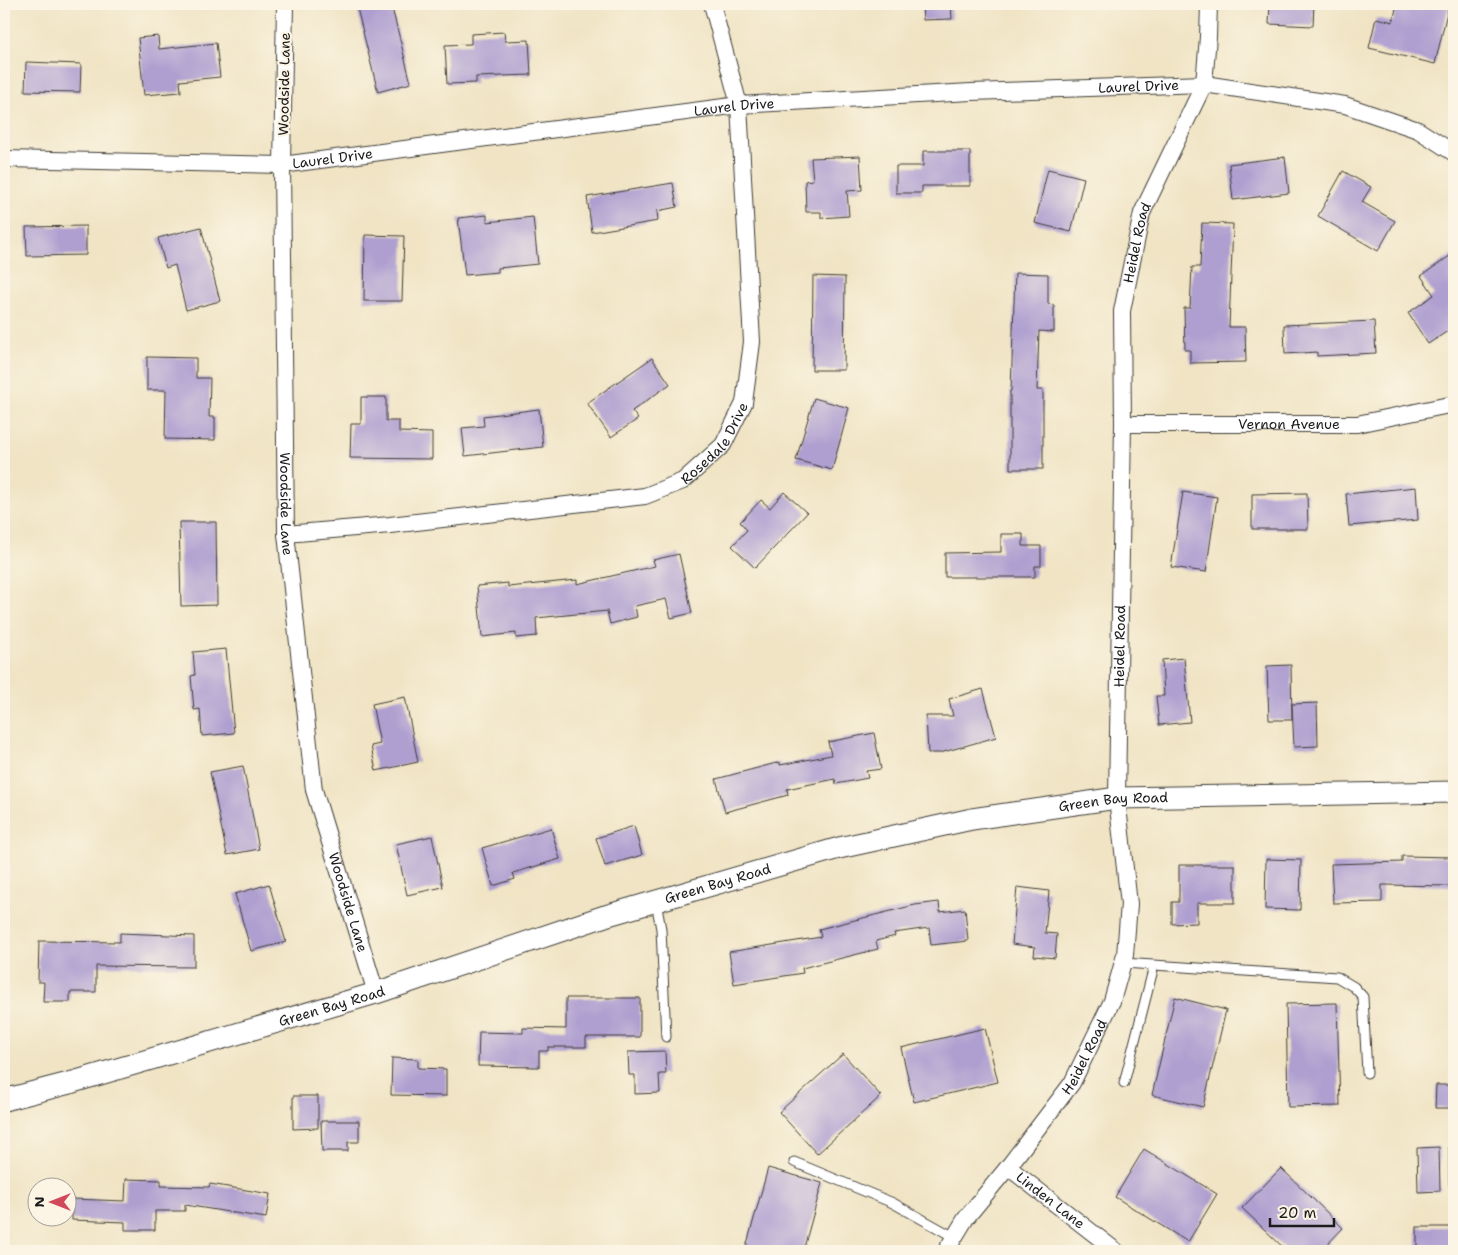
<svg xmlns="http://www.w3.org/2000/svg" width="1458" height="1255" font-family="'Shantell Sans',sans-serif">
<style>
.building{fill:#af9fd0}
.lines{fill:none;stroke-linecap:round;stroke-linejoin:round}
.service-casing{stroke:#3c3a35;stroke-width:11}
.minor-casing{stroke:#3c3a35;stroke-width:18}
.tertiary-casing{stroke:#3c3a35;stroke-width:23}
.service{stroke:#fff;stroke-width:9}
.minor{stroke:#fff;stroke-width:16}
.tertiary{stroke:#fff;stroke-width:21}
.labels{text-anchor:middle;stroke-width:4.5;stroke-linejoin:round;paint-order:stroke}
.street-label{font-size:14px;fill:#1c1c1c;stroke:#fcf5e5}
</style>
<rect width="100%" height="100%" fill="#fcf5e5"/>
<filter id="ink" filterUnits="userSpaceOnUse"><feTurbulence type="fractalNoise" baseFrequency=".02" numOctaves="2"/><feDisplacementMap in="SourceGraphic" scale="10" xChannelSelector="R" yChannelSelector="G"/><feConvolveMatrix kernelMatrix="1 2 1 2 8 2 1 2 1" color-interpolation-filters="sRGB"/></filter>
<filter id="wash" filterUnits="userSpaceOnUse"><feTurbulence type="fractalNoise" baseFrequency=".0096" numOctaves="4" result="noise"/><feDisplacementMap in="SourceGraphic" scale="20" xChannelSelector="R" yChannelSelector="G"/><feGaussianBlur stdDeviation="1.12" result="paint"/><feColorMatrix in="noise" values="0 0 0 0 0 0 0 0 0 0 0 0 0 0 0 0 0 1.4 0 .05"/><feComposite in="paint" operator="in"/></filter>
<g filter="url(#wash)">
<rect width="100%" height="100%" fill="#f0e4c5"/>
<g id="blocks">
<g class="building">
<polygon points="356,4 391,4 411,83 378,92"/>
<polygon points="922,4 951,4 952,19 923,20"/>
<polygon points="1270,4 1314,4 1313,26 1269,24"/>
<polygon points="1397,4 1449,4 1435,64 1369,48 1376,18 1393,22"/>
<polygon points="504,32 505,41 529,40 531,75 476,77 476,83 447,84 445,45 471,44 471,34"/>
<polygon points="158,36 159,49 216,43 220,77 180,81 181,92 144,95 138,38"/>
<polygon points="26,62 81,64 80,92 25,91"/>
<polygon points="923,151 970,151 970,186 922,186 922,193 896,193 896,166 923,166"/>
<polygon points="860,156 862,190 847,191 849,216 821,218 821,212 806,212 805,181 813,180 811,158"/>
<polygon points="1285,157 1289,193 1233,200 1229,164"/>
<polygon points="1048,169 1084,178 1071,232 1035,223"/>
<polygon points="1343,171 1371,187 1362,202 1395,221 1378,251 1318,216"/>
<polygon points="673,183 677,207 657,211 658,221 592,232 587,197"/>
<polygon points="487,215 487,222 533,217 538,264 498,268 498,272 465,275 458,218"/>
<polygon points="1202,223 1233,224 1229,327 1245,327 1246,362 1190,363 1190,350 1185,350 1184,308 1190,308 1192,267 1200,267"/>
<polygon points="86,226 86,255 27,256 26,227"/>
<polygon points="201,227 220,301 186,310 175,265 166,268 158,238"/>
<polygon points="365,235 404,236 402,301 364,301"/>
<polygon points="1454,253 1454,327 1428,344 1408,313 1434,295 1421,276"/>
<polygon points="1015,273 1048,274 1048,304 1054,305 1054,332 1039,331 1037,390 1043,390 1043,469 1010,469 1010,391 1011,391"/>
<polygon points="813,276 845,277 844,370 812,370"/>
<polygon points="1374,321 1376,353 1317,356 1317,352 1285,354 1284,325"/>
<polygon points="147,357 196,358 196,378 210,378 209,417 215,417 215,440 165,439 166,390 147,390"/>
<polygon points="652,358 670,384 632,411 638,419 611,437 587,403"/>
<polygon points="361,397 386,397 386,421 399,421 399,432 432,433 432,459 350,458 351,424 361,424"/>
<polygon points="814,398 849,408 832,470 796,460"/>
<polygon points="539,409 543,447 465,456 462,428 484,426 483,416"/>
<polygon points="1416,487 1418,520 1349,526 1346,494"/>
<polygon points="784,492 807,513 755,568 732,546 747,530 740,522 761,500 770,508"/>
<polygon points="1183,492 1217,497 1206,572 1171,567"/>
<polygon points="1307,493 1308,529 1252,529 1252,494"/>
<polygon points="179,522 216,522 217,605 181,606"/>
<polygon points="1001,534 1023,534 1023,546 1041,546 1041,566 1035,566 1035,577 945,577 945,553 1001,552"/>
<polygon points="679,554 692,613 671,618 666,599 635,606 637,617 610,624 607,611 536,618 537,636 516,638 516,633 482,637 477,586 508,583 508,587 577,580 577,584 655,566 653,560"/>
<polygon points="226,649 234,733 202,736 200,709 194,710 191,676 195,675 193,652"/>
<polygon points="1184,658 1190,722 1159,725 1156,696 1164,696 1162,660"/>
<polygon points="1291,665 1292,720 1269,720 1267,666"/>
<polygon points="983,689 996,737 940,753 928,753 926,716 953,716 949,699"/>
<polygon points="405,697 418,762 376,771 371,746 380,744 372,704"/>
<polygon points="1317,703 1318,746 1294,747 1292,704"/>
<polygon points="874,733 881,769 866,771 868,778 836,784 835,779 787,789 788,795 725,812 716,779 780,762 780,765 831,755 828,742"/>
<polygon points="243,766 259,849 227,855 210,772"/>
<polygon points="634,826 642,855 605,866 596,838"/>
<polygon points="551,828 560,859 513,873 515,879 493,886 482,848"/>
<polygon points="432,836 443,887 407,895 396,844"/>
<polygon points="1402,856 1454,857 1454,886 1382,885 1382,902 1333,903 1331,864 1402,862"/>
<polygon points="1266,859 1301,860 1300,910 1265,909"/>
<polygon points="1179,865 1235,865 1235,903 1197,903 1197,923 1172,924 1172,902 1179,902"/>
<polygon points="269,884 286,942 251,951 235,894"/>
<polygon points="1017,887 1049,891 1045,933 1057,934 1055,958 1034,956 1035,947 1012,944"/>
<polygon points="939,902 940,912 965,909 968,941 931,945 929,928 894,933 895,936 876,941 878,949 802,968 803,973 734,984 729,952 821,937 819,929 915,905"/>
<polygon points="120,933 194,936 194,967 96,966 96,992 70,992 70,1002 43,1002 44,982 38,982 39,941 120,942"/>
<polygon points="1175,997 1226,1010 1203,1107 1152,1095"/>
<polygon points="566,998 640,998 640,1037 586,1037 586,1047 548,1047 548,1051 539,1051 539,1067 478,1066 479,1032 523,1033 523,1028 566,1029"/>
<polygon points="1337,1003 1340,1106 1288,1107 1286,1004"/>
<polygon points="985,1028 998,1082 914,1102 901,1048"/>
<polygon points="665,1051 666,1074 659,1074 660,1093 635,1094 635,1075 629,1075 628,1052"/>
<polygon points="843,1054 881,1096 817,1154 779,1112"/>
<polygon points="392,1058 418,1059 418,1068 446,1069 446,1096 391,1095"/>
<polygon points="1436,1085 1454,1085 1454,1108 1435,1108"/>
<polygon points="293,1096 318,1096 318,1128 293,1129"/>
<polygon points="321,1121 359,1121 359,1142 348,1142 348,1151 322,1151"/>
<polygon points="1439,1147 1440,1191 1418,1192 1417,1148"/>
<polygon points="1144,1149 1217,1194 1188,1242 1115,1197"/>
<polygon points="768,1168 822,1183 803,1251 745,1251"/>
<polygon points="1281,1168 1343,1228 1321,1251 1287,1251 1242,1208"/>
<polygon points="126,1179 161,1180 161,1186 209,1187 210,1184 270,1194 266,1218 185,1205 185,1211 155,1211 155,1230 125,1230 125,1222 72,1220 72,1199 125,1201"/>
<rect x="1417" y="1227" width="37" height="24"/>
</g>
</g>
</g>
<g filter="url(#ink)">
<use href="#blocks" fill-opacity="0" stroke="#3c3a35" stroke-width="1"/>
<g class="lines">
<g class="service-casing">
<g id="service">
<polyline points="656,902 661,929 666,1037"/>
<polyline points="1123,963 1337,977 1354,987 1363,997 1367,1073"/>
<polyline points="1124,1083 1154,966"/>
<polyline points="1454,1139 1454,1183"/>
<polyline points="794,1162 893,1203 954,1237"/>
</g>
</g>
<g class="minor-casing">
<g id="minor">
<path id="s1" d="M 285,4 L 282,165 L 286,534 L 314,790 L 376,993"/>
<path id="s2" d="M 4,159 L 282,165 L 739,105 L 971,92 L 1204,84 L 1345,105 L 1418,130 L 1454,153"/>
<path id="s3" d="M 1123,424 L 1357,424 L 1454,404"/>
<path id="s4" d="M 286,534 L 390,525 L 645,496 L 683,481 L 723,445 L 744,403 L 752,342 L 739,105 L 712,4"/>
<path id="s5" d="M 1008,1167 L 1116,1251"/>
<path id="s6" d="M 946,1251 L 966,1218 L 1008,1167 L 1072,1083 L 1112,1001 L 1125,955 L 1129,904 L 1117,798 L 1123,424 L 1122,311 L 1142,213 L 1204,84 L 1208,37 L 1209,4"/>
</g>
</g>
<g class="tertiary-casing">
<g id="tertiary">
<path id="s7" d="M 4,1100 L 73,1082 L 376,993 L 605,916 L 839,848 L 972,819 L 1117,798 L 1454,792"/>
</g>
</g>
<use href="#service" class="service"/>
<use href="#minor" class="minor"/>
<use href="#tertiary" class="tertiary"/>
</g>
</g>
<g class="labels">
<g class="street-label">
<text transform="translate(284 84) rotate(-89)" y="5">Woodside Lane</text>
<text dy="5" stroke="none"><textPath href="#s2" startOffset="1139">Laurel Drive</textPath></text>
<text dy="5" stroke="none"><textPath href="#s2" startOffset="734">Laurel Drive</textPath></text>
<text dy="5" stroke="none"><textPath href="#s2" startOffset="329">Laurel Drive</textPath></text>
<text dy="5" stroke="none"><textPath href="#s6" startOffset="1064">Heidel Road</textPath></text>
<text dy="5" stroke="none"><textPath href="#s3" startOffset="166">Vernon Avenue</textPath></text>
<text dy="5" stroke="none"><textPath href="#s4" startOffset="452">Rosedale Drive</textPath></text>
<text dy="5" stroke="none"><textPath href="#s1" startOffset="500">Woodside Lane</textPath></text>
<text dy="5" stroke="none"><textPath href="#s6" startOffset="659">Heidel Road</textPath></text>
<text dy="5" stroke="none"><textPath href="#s7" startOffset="1151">Green Bay Road</textPath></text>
<text dy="5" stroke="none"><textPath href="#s7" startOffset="746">Green Bay Road</textPath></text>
<text dy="5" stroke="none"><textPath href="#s1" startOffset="905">Woodside Lane</textPath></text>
<text dy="5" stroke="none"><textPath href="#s7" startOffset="341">Green Bay Road</textPath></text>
<text dy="5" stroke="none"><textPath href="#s6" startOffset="239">Heidel Road</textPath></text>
<text dy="5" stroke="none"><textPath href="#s5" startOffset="54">Linden Lane</textPath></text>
</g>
</g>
<rect width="1458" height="1255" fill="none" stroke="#fcf5e5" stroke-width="20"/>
<g transform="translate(52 1202) rotate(270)"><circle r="24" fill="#fcf5e5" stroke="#a29e95"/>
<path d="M0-4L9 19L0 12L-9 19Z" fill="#d1495b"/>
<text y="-8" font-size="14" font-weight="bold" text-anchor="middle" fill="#1c1c1c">N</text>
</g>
<path d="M1270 1218v8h64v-8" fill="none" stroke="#1c1c1c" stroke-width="2.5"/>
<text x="1278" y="1218" font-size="15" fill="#1c1c1c" stroke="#fcf5e5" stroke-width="4" paint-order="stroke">20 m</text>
</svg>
